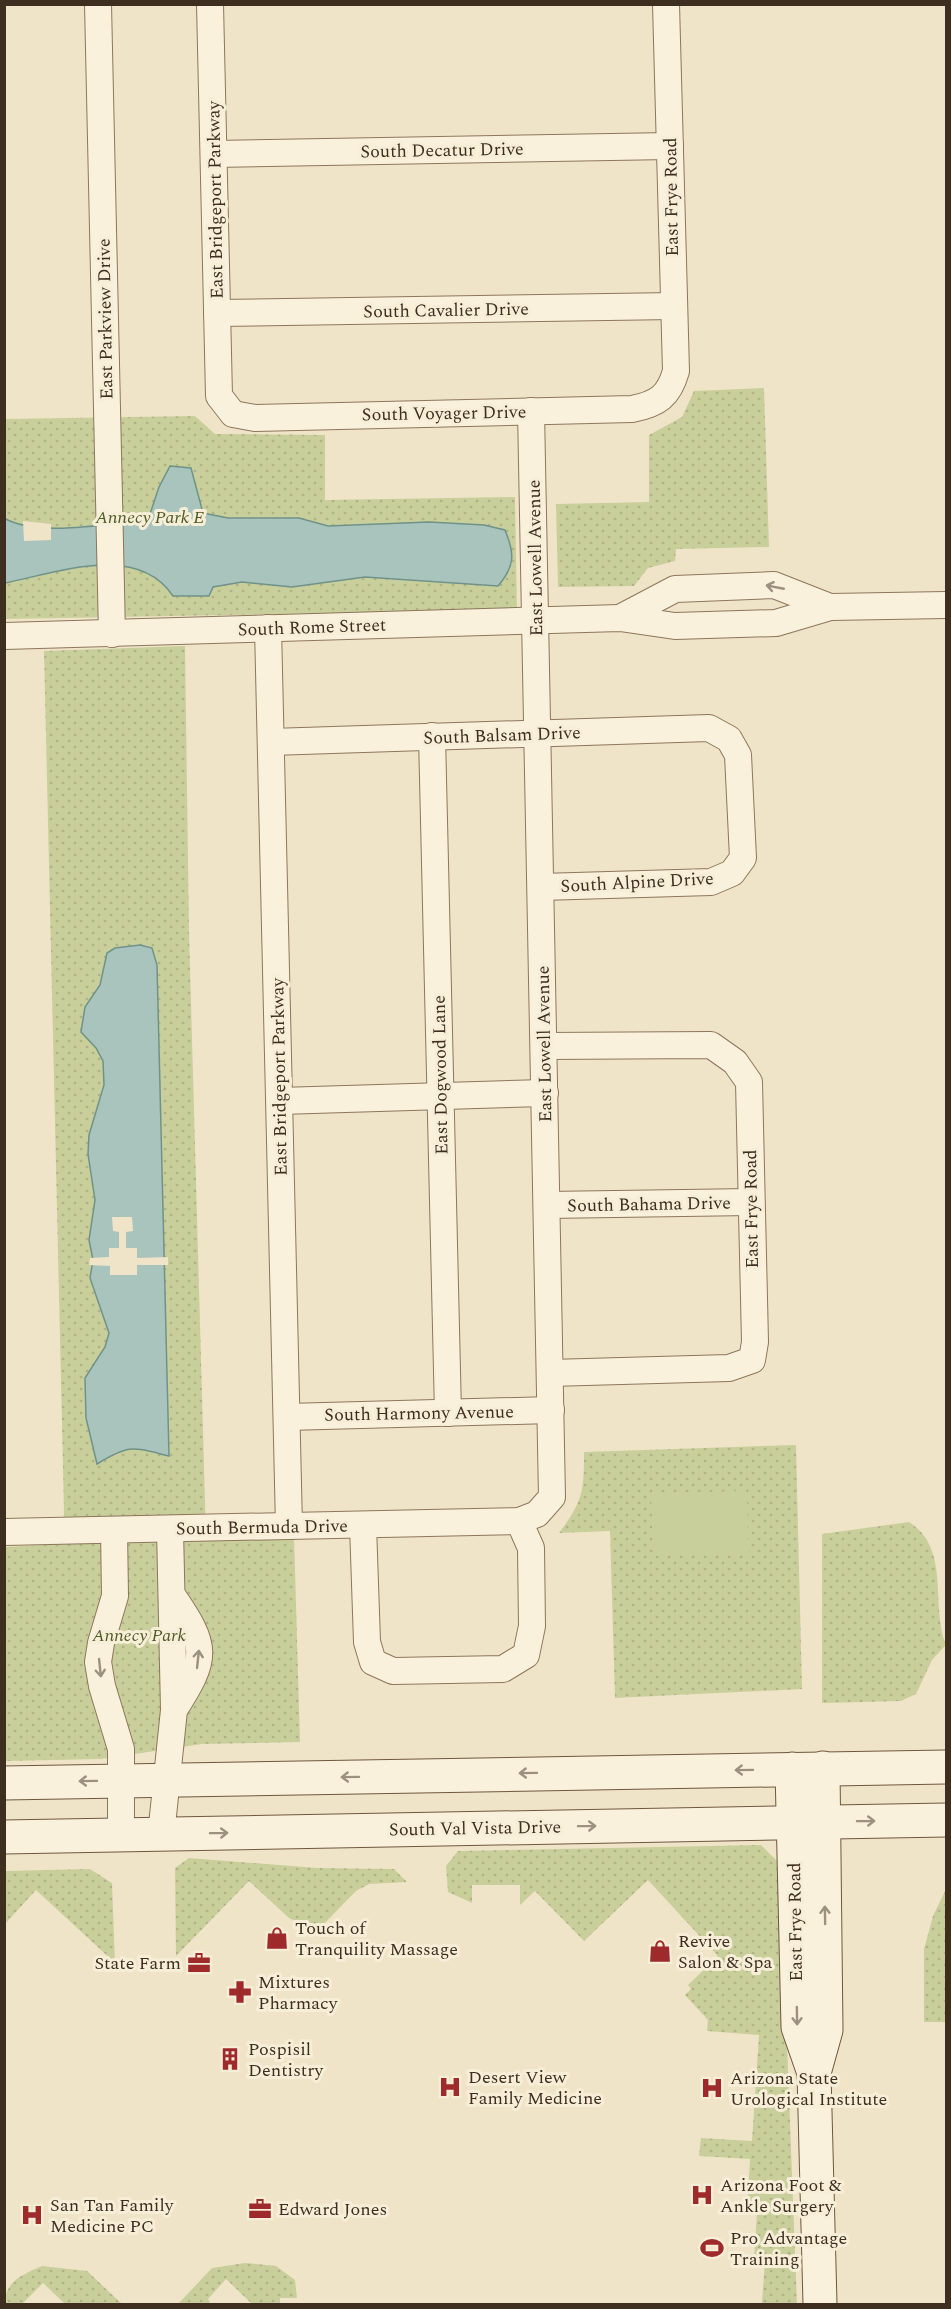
<svg xmlns="http://www.w3.org/2000/svg" width="951" height="2309" font-family="Spectral,serif">
<style>
.grass{fill:url(#grass-dots)}
.garden{fill:#c9cf9b}
.water{fill:#a9c4bc;stroke:#6f938a;stroke-width:1.5}
.pier{fill:#f0e4c8}
.lines{fill:none;stroke-linecap:round;stroke-linejoin:round}
.street-casing{stroke:#8d765c;stroke-width:28}
.secondary-casing{stroke:#6f573f;stroke-width:35}
.street{stroke:#faf1dc;stroke-width:26}
.secondary{stroke:#faf1dc;stroke-width:33}
.oneway{stroke:#9c907e}
.labels{text-anchor:middle;stroke-width:6;stroke-linejoin:round;paint-order:stroke}
.street-label{font-size:18px;fill:#3d2e20;stroke:#f7eed8}
.park-label{font-size:18px;font-style:italic;fill:#4d5a26;stroke:#f7eed8}
.poi-label{font-size:18px;fill:#3d2e20;stroke:#f7eed8;text-anchor:start}
</style>
<defs>
<pattern id="grass-dots" width="8" height="8" patternUnits="userSpaceOnUse" patternTransform="scale(1.5)"><rect width="8" height="8" fill="#c9cf9b"/><path d="M2 2h.1M6 6h.1" fill="none" stroke="#aeb285" stroke-width="1.8" stroke-linecap="round"/></pattern>
</defs>
<rect width="100%" height="100%" fill="#f0e4c8"/>
<g class="grass">
<polygon points="764,388 769,547 676,549 675,561 648,568 634,586 558,587 556,504 649,502 649,435 682,417 694,391"/>
<polygon points="195,416 215,434 325,435 325,500 515,497 517,610 5,619 4,419"/>
<polygon points="185,646 189,932 206,1537 294,1535 300,1742 202,1744 101,1759 5,1761 4,1547 63,1544 64,1510 44,651"/>
<path d="M 796,1445 L 802,1689 L 615,1698 L 610,1531 L 559,1533 C 583,1501 584,1491 584,1452 Z"/>
<path d="M 909,1522 C 951,1549 930,1602 946,1645 L 932,1660 L 916,1694 L 901,1701 L 822,1703 L 822,1534 Z"/>
<polygon points="761,1845 780,1864 797,2304 762,2303 765,2260 754,2259 757,2212 747,2211 750,2159 699,2156 701,2138 752,2141 759,2035 707,2031 708,2020 685,1995 691,1989 688,1985 718,1956 648,1880 584,1941 535,1891 520,1905 520,1885 472,1885 472,1903 448,1892 446,1866 458,1851"/>
<polygon points="189,1858 317,1868 394,1869 407,1882 369,1884 356,1891 317,1931 289,1918 249,1881 176,1956 175,1868"/>
<polygon points="90,1869 112,1883 115,1963 36,1890 5,1924 5,1871"/>
<polygon points="946,1889 946,2022 924,2022 924,1949 933,1916"/>
<polygon points="245,2263 276,2266 295,2280 297,2298 280,2298 280,2304 252,2304 226,2279 208,2299 210,2302 208,2304 178,2304 212,2268"/>
<path d="M 42,2266 L 87,2271 L 122,2304 L 65,2304 L 43,2283 L 22,2304 L 5,2304 C 4,2282 23,2274 42,2266 Z"/>
</g>
<polygon class="garden" points="747,1491 748,1552 653,1556 651,1493"/>
<g class="water">
<path d="M 170,466 L 191,468 L 203,513 L 228,518 L 299,518 L 328,526 L 429,522 L 484,525 L 505,530 C 515,554 515,566 498,586 L 365,577 L 292,587 L 242,582 L 213,587 L 209,596 L 173,596 C 137,542 56,573 5,583 L 4,518 C 38,538 110,523 148,520 L 159,487 Z"/>
<path d="M 140,945 L 152,948 L 157,965 L 169,1456 C 132,1447 130,1444 97,1464 L 86,1418 L 85,1378 L 105,1347 L 109,1333 L 90,1278 L 93,1260 L 89,1240 L 95,1200 L 88,1154 L 89,1135 L 104,1085 L 103,1061 L 96,1048 L 81,1032 L 85,1007 L 100,985 L 107,953 L 115,948 Z"/>
</g>
<g class="pier">
<polygon points="23,521 51,524 51,540 24,541"/>
<polygon points="112,1217 132,1217 133,1231 126,1232 126,1248 137,1248 137,1258 168,1257 168,1265 137,1265 137,1275 110,1275 110,1266 89,1265 90,1258 109,1257 109,1248 119,1248 119,1232 113,1231"/>
</g>
<g class="lines">
<g class="street-casing">
<g id="street">
<polyline points="98,4 112,634"/>
<path d="M 210,4 L 219,396 L 233,414 L 255,418 L 632,409 C 658,404 669,396 676,371 L 666,4"/>
<polyline points="214,154 670,146"/>
<polyline points="217,313 674,306"/>
<polyline points="620,618 675,589 774,585 830,607"/>
<polyline points="268,628 289,1526"/>
<polyline points="4,636 620,618 675,626 776,623 830,607 946,605"/>
<polyline points="432,736 448,1413"/>
<polyline points="271,742 709,728 729,739 738,755 743,858 732,873 711,882 541,887"/>
<polyline points="544,1046 711,1045 735,1062 749,1082 755,1342 752,1360 729,1368 550,1373"/>
<polyline points="280,1101 545,1093"/>
<polyline points="547,1205 751,1202"/>
<polyline points="287,1417 551,1410"/>
<polyline points="363,1525 367,1642 373,1662 393,1671 503,1669 526,1655 532,1626 531,1548 519,1521"/>
<polyline points="114,1530 115,1596 101,1643 98,1662 102,1686 121,1749 121,1835"/>
<polyline points="4,1532 519,1521 537,1514 552,1497 531,411"/>
<path d="M 172,1595 C 208,1647 208,1657 174,1710"/>
<polyline points="161,1835 174,1710 170,1529"/>
</g>
</g>
<g class="secondary-casing">
<g id="secondary">
<polyline points="792,1769 798,2027 814,2073"/>
<polyline points="4,1783 946,1767"/>
<polyline points="4,1837 946,1820"/>
<polyline points="820,2304 814,2073 826,2030 823,1768"/>
</g>
</g>
<use href="#street" class="street"/>
<use href="#secondary" class="secondary"/>
</g>
<defs><path id="oneway-shaft" d="M-6 0H5M1.5-3L5.5 0L1.5 3" fill="none" stroke-width="1.6" stroke-linecap="round" stroke-linejoin="round" transform="scale(1.5)"/></defs>
<g class="oneway">
<use href="#oneway-shaft" transform="translate(775 587) rotate(-169)"/>
<use href="#oneway-shaft" transform="translate(198 1659) rotate(-84)"/>
<use href="#oneway-shaft" transform="translate(100 1668) rotate(84)"/>
<use href="#oneway-shaft" transform="translate(744 1770) rotate(179)"/>
<use href="#oneway-shaft" transform="translate(528 1773) rotate(179)"/>
<use href="#oneway-shaft" transform="translate(350 1777) rotate(179)"/>
<use href="#oneway-shaft" transform="translate(88 1781) rotate(179)"/>
<use href="#oneway-shaft" transform="translate(866 1821) rotate(-1)"/>
<use href="#oneway-shaft" transform="translate(587 1826) rotate(-1)"/>
<use href="#oneway-shaft" transform="translate(219 1833) rotate(-1)"/>
<use href="#oneway-shaft" transform="translate(825 1915) rotate(-91)"/>
<use href="#oneway-shaft" transform="translate(797 2016) rotate(89)"/>
</g>
<defs>
<g id="shop-bare" transform="scale(1.8)"><path d="M-5-2.5h2.3a2.7 3.5 0 0 1 5.4 0H5L5.5 6h-11ZM-1.5-2.5h3a1.5 2.3 0 0 0-3 0Z" fill="#9e2a2b" stroke="#f7eed8" stroke-width="2.5" paint-order="stroke"/></g>
<g id="office-bare" transform="scale(1.8)"><path d="M-6-3h4V-5.5h4V-3h4V5H-6ZM-1-4.5V-3h2v-1.5ZM-6 0V1H6V0Z" fill="#9e2a2b" stroke="#f7eed8" stroke-width="2.5" paint-order="stroke"/></g>
<g id="pharmacy-bare" transform="scale(1.8)"><path d="M-2-6h4v4h4v4h-4v4h-4v-4h-4v-4h4Z" fill="#9e2a2b" stroke="#f7eed8" stroke-width="2.5" paint-order="stroke"/></g>
<g id="building-bare" transform="scale(1.8)"><path d="M-4-6H4V6H1V3H-1V6H-4ZM-2.5-4.3h1.7v1.8h-1.7ZM.8-4.3h1.7v1.8H.8ZM-2.5-1h1.7V.8h-1.7ZM.8-1h1.7V.8H.8Z" fill="#9e2a2b" stroke="#f7eed8" stroke-width="2.5" paint-order="stroke"/></g>
<g id="hospital-bare" transform="scale(1.8)"><path d="M-5-5h3v3.5h4V-5h3V5h-3V1.5h-4V5h-3Z" fill="#9e2a2b" stroke="#f7eed8" stroke-width="2.5" paint-order="stroke"/></g>
<g id="stadium-bare" transform="scale(1.8)"><path d="M0-5a6.5 5 0 1 0 0 10a6.5 5 0 1 0 0-10ZM-3.5-1.8h7v3.6h-7Z" fill="#9e2a2b" stroke="#f7eed8" stroke-width="2.5" paint-order="stroke"/></g>
</defs>
<g fill-rule="evenodd">
<use href="#shop-bare" x="277" y="1938"/>
<use href="#shop-bare" x="660" y="1951"/>
<use href="#office-bare" x="199" y="1963"/>
<use href="#pharmacy-bare" x="240" y="1992"/>
<use href="#building-bare" x="230" y="2059"/>
<use href="#hospital-bare" x="450" y="2087"/>
<use href="#hospital-bare" x="712" y="2088"/>
<use href="#hospital-bare" x="702" y="2195"/>
<use href="#office-bare" x="260" y="2209"/>
<use href="#hospital-bare" x="32" y="2215"/>
<use href="#stadium-bare" x="712" y="2248"/>
</g>
<g class="labels">
<g class="street-label">
<text transform="translate(442 150) rotate(-1)" y="6">South Decatur Drive</text>
<text transform="translate(671 197) rotate(-91)" y="6">East Frye Road</text>
<text transform="translate(215 200) rotate(-91)" y="6">East Bridgeport Parkway</text>
<text transform="translate(446 310) rotate(-1)" y="6">South Cavalier Drive</text>
<text transform="translate(105 319) rotate(-91)" y="6">East Parkview Drive</text>
<text transform="translate(444 413) rotate(-1)" y="6">South Voyager Drive</text>
<text transform="translate(535 558) rotate(-91)" y="6">East Lowell Avenue</text>
<text transform="translate(312 627) rotate(-2)" y="6">South Rome Street</text>
<text transform="translate(502 735) rotate(-2)" y="6">South Balsam Drive</text>
<text transform="translate(637 882) rotate(-3)" y="6">South Alpine Drive</text>
<text transform="translate(544 1044) rotate(-91)" y="6">East Lowell Avenue</text>
<text transform="translate(440 1075) rotate(-91)" y="6">East Dogwood Lane</text>
<text transform="translate(279 1077) rotate(-91)" y="6">East Bridgeport Parkway</text>
<text transform="translate(649 1204) rotate(-1)" y="6">South Bahama Drive</text>
<text transform="translate(751 1209) rotate(-91)" y="6">East Frye Road</text>
<text transform="translate(419 1413) rotate(-1)" y="6">South Harmony Avenue</text>
<text transform="translate(262 1527) rotate(-1)" y="6">South Bermuda Drive</text>
<text transform="translate(475 1828) rotate(-1)" y="6">South Val Vista Drive</text>
<text transform="translate(795 1922) rotate(-91)" y="6">East Frye Road</text>
</g>
<g class="park-label">
<text x="150" y="523">Annecy Park E</text>
<text x="139" y="1641">Annecy Park</text>
</g>
<g class="poi-label">
<text x="295" y="1934">Touch of<tspan x="295" dy="21">Tranquility Massage</tspan></text>
<text x="678" y="1947">Revive<tspan x="678" dy="21">Salon &amp; Spa</tspan></text>
<text x="181" y="1969" text-anchor="end">State Farm</text>
<text x="258" y="1988">Mixtures<tspan x="258" dy="21">Pharmacy</tspan></text>
<text x="248" y="2055">Pospisil<tspan x="248" dy="21">Dentistry</tspan></text>
<text x="468" y="2083">Desert View<tspan x="468" dy="21">Family Medicine</tspan></text>
<text x="730" y="2084">Arizona State<tspan x="730" dy="21">Urological Institute</tspan></text>
<text x="720" y="2191">Arizona Foot &amp;<tspan x="720" dy="21">Ankle Surgery</tspan></text>
<text x="50" y="2211">San Tan Family<tspan x="50" dy="21">Medicine PC</tspan></text>
<text x="278" y="2215">Edward Jones</text>
<text x="730" y="2244">Pro Advantage<tspan x="730" dy="21">Training</tspan></text>
</g>
</g>
<rect width="951" height="2309" fill="none" stroke="#3d2e20" stroke-width="12"/>
</svg>
